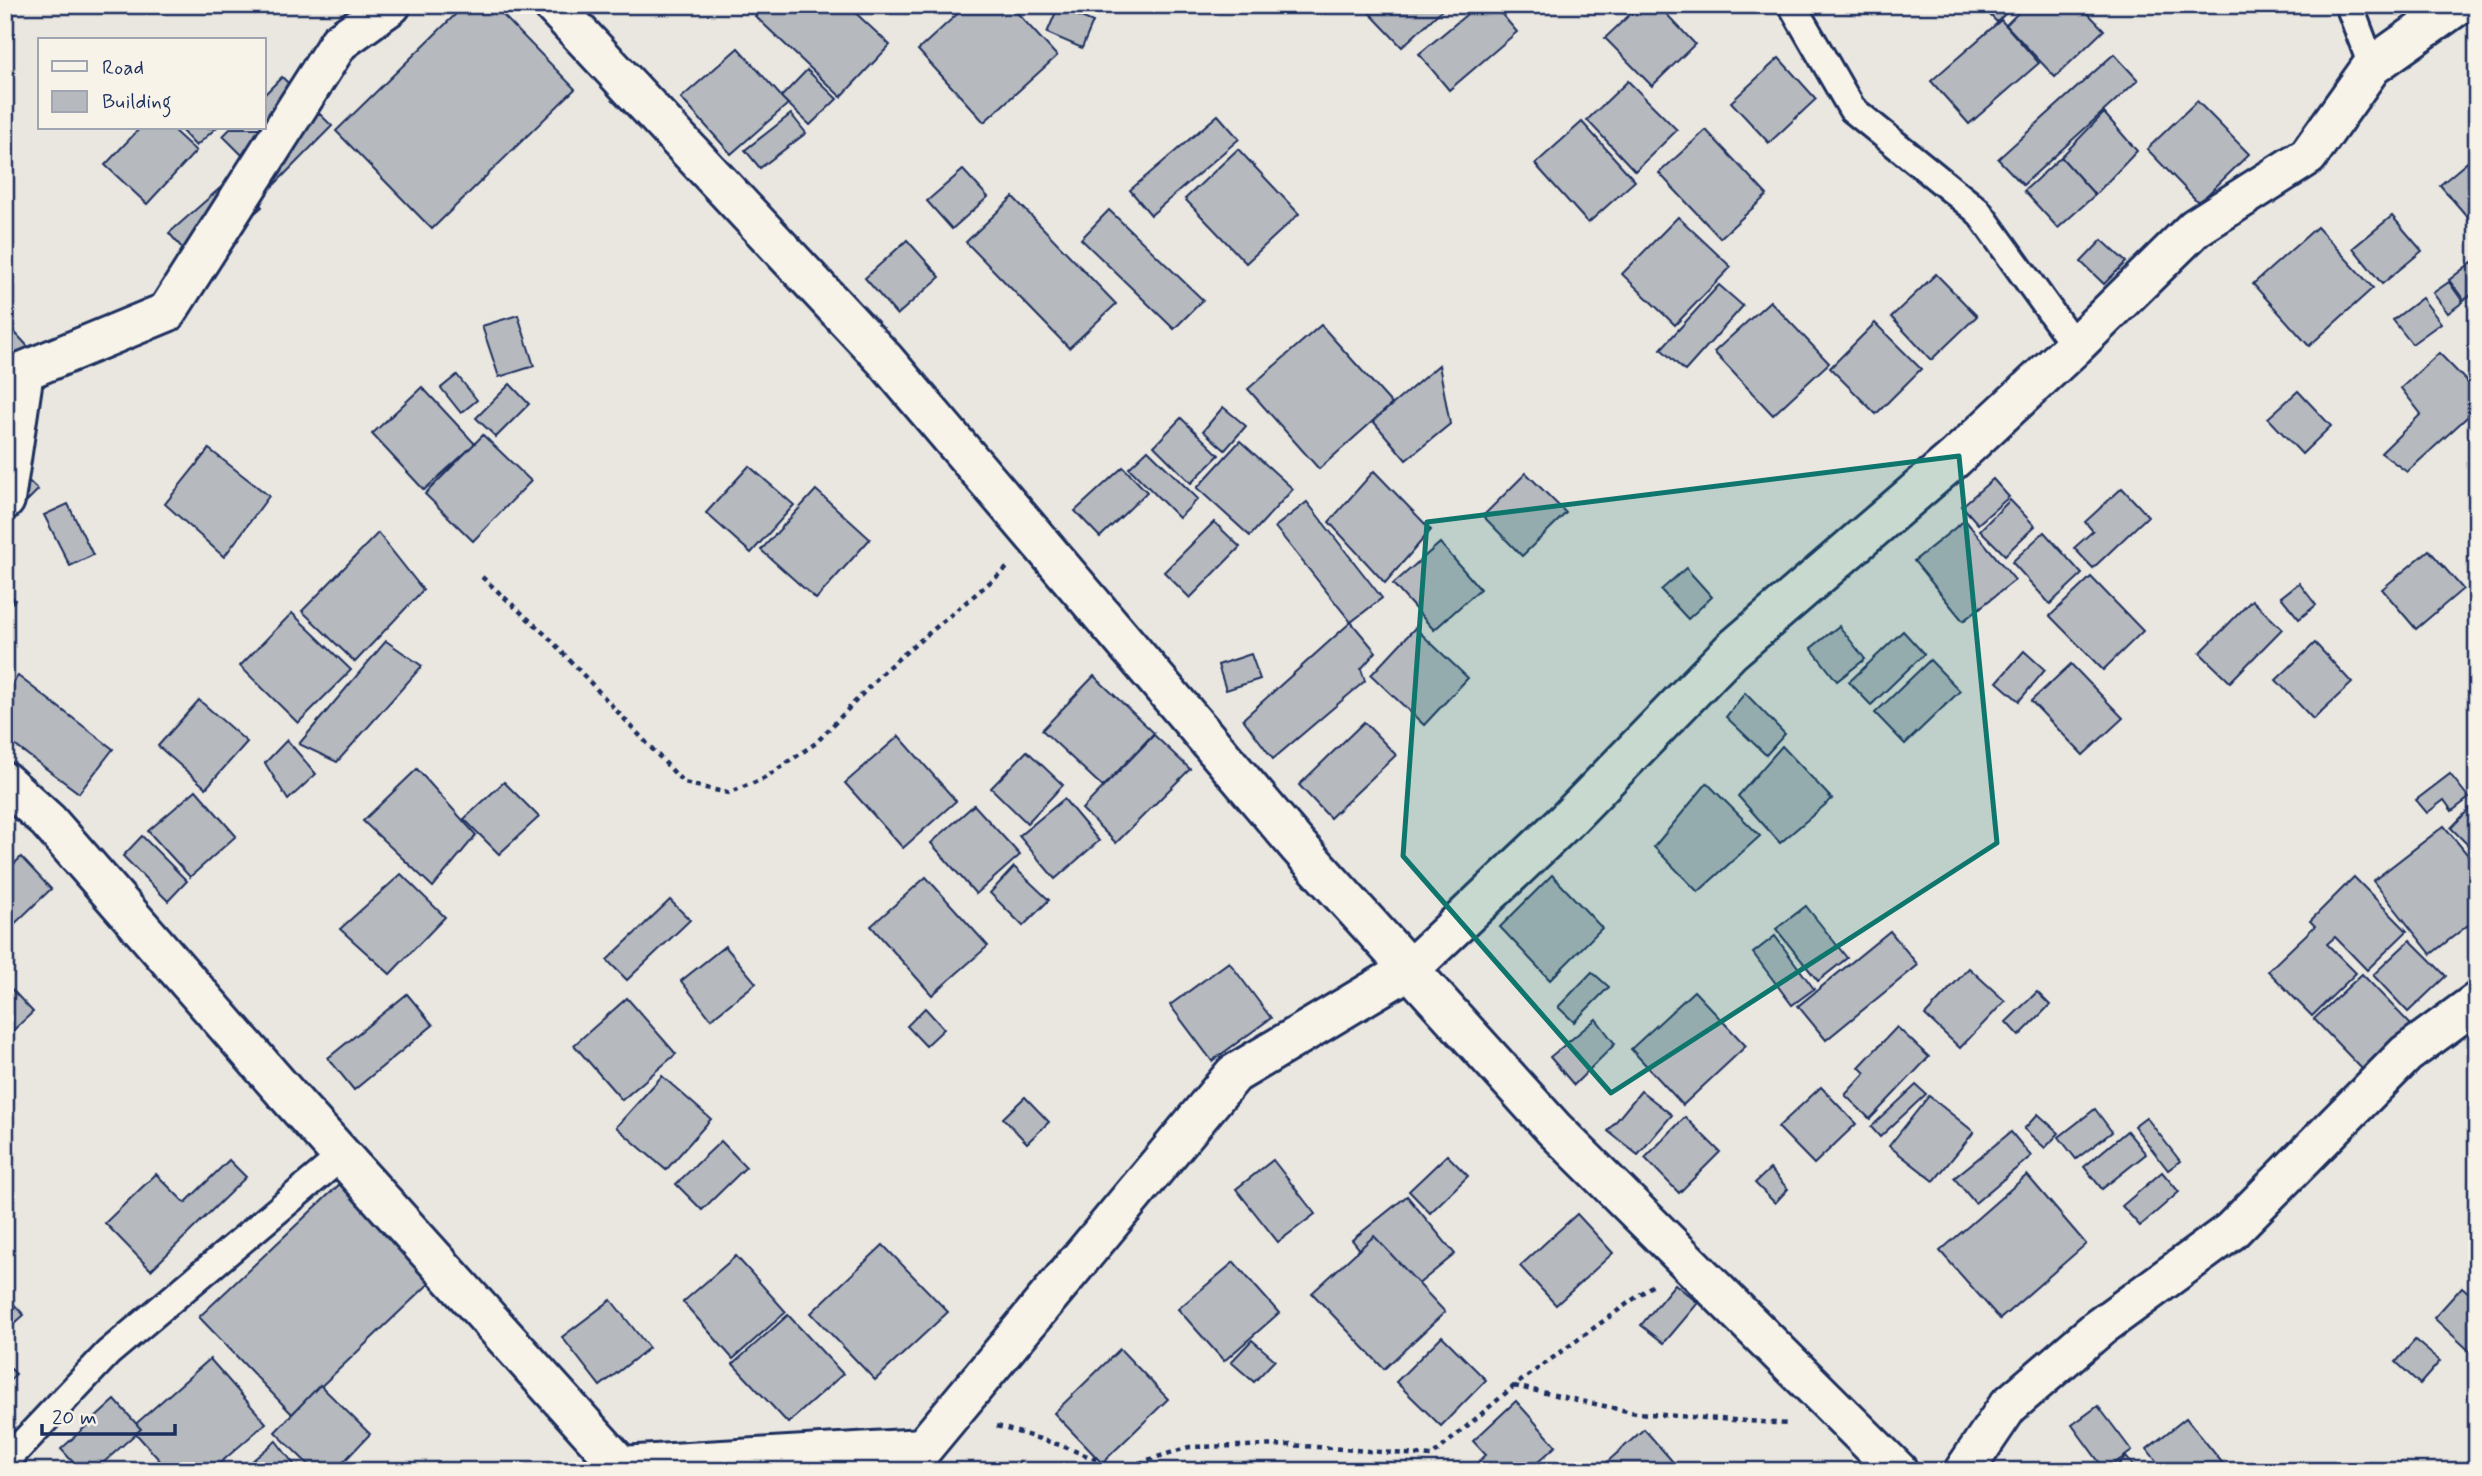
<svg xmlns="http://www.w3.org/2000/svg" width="2482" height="1476" font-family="Mynerve,sans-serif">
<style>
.building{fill:#b6babf;stroke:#1b2f5e;stroke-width:2}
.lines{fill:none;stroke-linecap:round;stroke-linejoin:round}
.lane-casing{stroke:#1b2f5e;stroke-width:32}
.street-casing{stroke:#1b2f5e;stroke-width:44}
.path{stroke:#1b2f5e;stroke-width:4.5;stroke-dasharray:5 5;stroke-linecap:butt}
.lane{stroke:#f7f3e8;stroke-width:26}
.street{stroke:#f7f3e8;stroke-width:38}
.marked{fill:#0f766e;fill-opacity:0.2;stroke:#0f766e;stroke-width:5;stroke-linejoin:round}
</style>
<rect width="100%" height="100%" fill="#eae7e0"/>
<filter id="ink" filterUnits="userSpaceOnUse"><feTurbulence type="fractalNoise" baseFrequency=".0143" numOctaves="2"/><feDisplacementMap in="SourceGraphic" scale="14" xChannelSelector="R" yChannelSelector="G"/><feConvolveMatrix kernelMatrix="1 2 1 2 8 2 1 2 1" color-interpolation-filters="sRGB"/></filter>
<g filter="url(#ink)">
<g class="building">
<polygon points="465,5 493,5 575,89 432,229 336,131"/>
<polygon points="765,5 847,5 890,45 841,97 755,16"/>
<polygon points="967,5 1010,5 1057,56 984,122 918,50"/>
<polygon points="1362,5 1445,5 1446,6 1402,47"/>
<polygon points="1478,5 1494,5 1517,32 1449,90 1419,54"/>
<polygon points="1640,5 1658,5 1695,44 1652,86 1605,38"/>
<polygon points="1980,5 2014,5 1997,22"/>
<polygon points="2026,5 2080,5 2104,30 2055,77 2006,25"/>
<polygon points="1058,7 1093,22 1082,48 1047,33"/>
<polygon points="2001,20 2039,63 1969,124 1931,81"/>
<polygon points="738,48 788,104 731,154 681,98"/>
<polygon points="2114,54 2138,80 2023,185 1998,159"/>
<polygon points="1779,58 1816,99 1769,143 1731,102"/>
<polygon points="807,70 837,99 810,125 781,97"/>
<polygon points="282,77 332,126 273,186 223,136 231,128 264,128 264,95"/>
<polygon points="1628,81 1677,130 1635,171 1587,120"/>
<polygon points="2197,101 2249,154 2199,203 2147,149"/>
<polygon points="2104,113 2137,151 2095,195 2061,157"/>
<polygon points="791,114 806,133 760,168 745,150"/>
<polygon points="1218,115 1239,139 1151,215 1130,190"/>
<polygon points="1582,122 1635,181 1588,223 1535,164"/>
<polygon points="140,128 171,128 196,151 147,204 105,165"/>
<polygon points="179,128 216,128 196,146"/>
<polygon points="1706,130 1767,195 1720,238 1659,173"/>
<polygon points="5,135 12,161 5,163"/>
<polygon points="1238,149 1299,214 1246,263 1185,199"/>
<polygon points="2477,154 2477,228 2440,185"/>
<polygon points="2061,157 2095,195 2058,228 2024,191"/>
<polygon points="963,170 988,197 952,229 927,201"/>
<polygon points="235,175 262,207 196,264 169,233"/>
<polygon points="1013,197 1116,304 1069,348 966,242"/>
<polygon points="1109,210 1203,300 1174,329 1081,239"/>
<polygon points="2392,216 2422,251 2382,284 2353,248"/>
<polygon points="1678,217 1731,267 1675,325 1622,274"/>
<polygon points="2317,227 2373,288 2309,346 2253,284"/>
<polygon points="907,240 940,277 897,315 865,278"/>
<polygon points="2102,240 2126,262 2104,284 2081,262"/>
<polygon points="2472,262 2477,268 2477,291 2464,300 2449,280"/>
<polygon points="1936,274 1977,316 1931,360 1891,317"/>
<polygon points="2449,282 2463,302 2448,313 2433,293"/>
<polygon points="1719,285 1743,306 1685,371 1661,349"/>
<polygon points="2422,298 2441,323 2412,344 2393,320"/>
<polygon points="1770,301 1829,363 1773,415 1714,352"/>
<polygon points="518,315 534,366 499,377 482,326"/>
<polygon points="1875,323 1921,369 1876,414 1830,368"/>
<polygon points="1321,325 1392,404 1319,469 1248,389"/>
<polygon points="9,326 55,376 5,422 5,329"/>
<polygon points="2439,353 2477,392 2477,408 2407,472 2381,453 2421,414 2401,388"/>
<polygon points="1439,365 1450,424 1406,460 1373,421"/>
<polygon points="457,375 477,400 461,413 441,388"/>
<polygon points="510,384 529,404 496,437 476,418"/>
<polygon points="422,387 475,444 424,490 372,434"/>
<polygon points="2298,391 2331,426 2302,454 2268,418"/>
<polygon points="1223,407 1246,426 1225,450 1203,431"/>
<polygon points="1181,418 1219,455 1191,483 1154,446"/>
<polygon points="483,435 531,481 473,541 425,494"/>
<polygon points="1240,441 1293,489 1250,536 1197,488"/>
<polygon points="209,449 269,496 224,557 165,504"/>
<polygon points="1148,450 1198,499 1179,518 1129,468"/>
<polygon points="5,458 38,490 5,523"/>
<polygon points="749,466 794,505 751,553 706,513"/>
<polygon points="1123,467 1147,492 1100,537 1075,511"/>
<polygon points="1374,471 1431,530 1385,583 1329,522"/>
<polygon points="1526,473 1566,513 1522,556 1483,516"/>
<polygon points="1993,479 2009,497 1978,524 1962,506"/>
<polygon points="2122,488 2148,516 2093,568 2074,548 2093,531 2085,522"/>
<polygon points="816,490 870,539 816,599 761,550"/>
<polygon points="2010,500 2035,526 2005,555 1980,530"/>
<polygon points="1307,502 1382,598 1351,622 1275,527"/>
<polygon points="68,504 93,555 70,566 44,515"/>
<polygon points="1965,520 2015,580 1963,621 1914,561"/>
<polygon points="1214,522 1240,547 1190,598 1164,572"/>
<polygon points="2044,532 2082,574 2050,604 2012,562"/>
<polygon points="378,533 423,590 355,662 302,611"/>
<polygon points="1440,543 1480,589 1434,630 1393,584"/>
<polygon points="2429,550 2463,589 2416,629 2382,589"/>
<polygon points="1686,568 1712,597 1688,619 1661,590"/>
<polygon points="2091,577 2143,631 2103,670 2050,616"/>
<polygon points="2299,583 2316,605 2299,619 2281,597"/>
<polygon points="5,589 15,600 5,609"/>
<polygon points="2252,600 2282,629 2230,682 2200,653"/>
<polygon points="292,613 351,670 298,723 240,666"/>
<polygon points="1351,622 1376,652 1361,669 1365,681 1273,759 1243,719"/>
<polygon points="1839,626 1865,659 1837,681 1811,648"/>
<polygon points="1415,628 1468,678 1424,725 1371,675"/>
<polygon points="1903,631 1924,654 1871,705 1849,682"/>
<polygon points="386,641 422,666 337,762 299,744"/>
<polygon points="2315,643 2352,683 2313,719 2276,680"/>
<polygon points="2024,651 2045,670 2019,701 1997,682"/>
<polygon points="1251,654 1260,679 1226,690 1218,665"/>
<polygon points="1930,660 1960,691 1905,744 1875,713"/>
<polygon points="2071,664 2123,718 2083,755 2031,701"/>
<polygon points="18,676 113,749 79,793 5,738 5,692"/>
<polygon points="1094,676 1154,733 1103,787 1042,730"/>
<polygon points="1745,693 1785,734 1766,755 1726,717"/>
<polygon points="199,700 247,742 206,788 158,746"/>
<polygon points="1364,722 1396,755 1330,818 1299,785"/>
<polygon points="1154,735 1190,769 1116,843 1082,809"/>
<polygon points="899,736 956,801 903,848 845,783"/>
<polygon points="287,740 316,774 288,800 265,763"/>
<polygon points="1782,746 1832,799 1780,843 1738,796"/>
<polygon points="1027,751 1063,785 1027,823 991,788"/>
<polygon points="417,769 476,835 433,887 363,821"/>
<polygon points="2450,774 2469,798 2452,811 2444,800 2427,813 2416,800"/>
<polygon points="504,782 539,817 499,854 464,819"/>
<polygon points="1707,783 1760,836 1698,892 1654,847"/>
<polygon points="196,790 236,836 190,877 148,831"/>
<polygon points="1064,799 1099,841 1055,879 1019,836"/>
<polygon points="974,805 1020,855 976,894 931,843"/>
<polygon points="2473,805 2477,809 2477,854 2451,828"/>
<polygon points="2444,826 2477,866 2477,918 2431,954 2373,881"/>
<polygon points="142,836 187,881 168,901 123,856"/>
<polygon points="21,857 51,889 5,933 5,873"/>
<polygon points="1014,867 1049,900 1023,926 990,893"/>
<polygon points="401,874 445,917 390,974 340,929"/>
<polygon points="1552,875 1602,928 1550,980 1500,927"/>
<polygon points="926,877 988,946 932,995 871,926"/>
<polygon points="2354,877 2407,931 2367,970 2335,937 2327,944 2356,973 2312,1016 2268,971 2315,926 2310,921"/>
<polygon points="670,900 690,920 627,980 607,960"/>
<polygon points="1806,906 1847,958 1818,981 1776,929"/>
<polygon points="1890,931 1918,965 1826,1040 1798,1006"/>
<polygon points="1775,936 1814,989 1792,1005 1753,953"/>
<polygon points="2410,940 2446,976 2408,1012 2373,975"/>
<polygon points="725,946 756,983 711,1019 681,981"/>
<polygon points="1229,962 1271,1018 1212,1061 1170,1005"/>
<polygon points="1969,968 2005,1001 1960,1048 1925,1015"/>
<polygon points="1592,972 1609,987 1574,1022 1558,1007"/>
<polygon points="2362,974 2412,1026 2364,1071 2314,1019"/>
<polygon points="5,982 33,1012 5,1038"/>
<polygon points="1694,991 1746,1046 1683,1105 1631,1049"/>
<polygon points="2037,992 2050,1005 2019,1036 2006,1022"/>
<polygon points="407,994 433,1025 354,1090 328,1058"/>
<polygon points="627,998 676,1054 622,1100 574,1045"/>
<polygon points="925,1008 944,1029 926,1046 907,1026"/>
<polygon points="1596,1019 1615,1044 1574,1085 1550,1057"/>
<polygon points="1897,1027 1929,1057 1870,1119 1845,1095 1865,1073 1859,1067"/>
<polygon points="662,1076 711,1119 666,1170 616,1127"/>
<polygon points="1916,1085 1926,1094 1880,1137 1871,1127"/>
<polygon points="1821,1087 1856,1124 1814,1164 1778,1127"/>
<polygon points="1641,1091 1672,1115 1638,1155 1608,1131"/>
<polygon points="1929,1096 1974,1132 1934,1181 1889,1146"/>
<polygon points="1025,1097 1049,1122 1027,1143 1003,1118"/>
<polygon points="2095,1109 2112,1132 2076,1159 2059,1137"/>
<polygon points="2038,1114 2059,1133 2045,1148 2024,1129"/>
<polygon points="1685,1117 1720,1152 1679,1193 1645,1158"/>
<polygon points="2146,1117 2180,1161 2168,1170 2134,1126"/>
<polygon points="2127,1131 2146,1154 2102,1189 2084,1167"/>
<polygon points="2011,1132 2031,1156 1975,1203 1954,1178"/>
<polygon points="721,1141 746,1167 702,1210 676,1184"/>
<polygon points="1447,1155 1468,1176 1430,1213 1409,1191"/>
<polygon points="229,1160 246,1177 151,1270 105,1223 156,1174 185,1203"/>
<polygon points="1273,1160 1315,1214 1278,1242 1236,1189"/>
<polygon points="1770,1169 1788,1189 1775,1203 1755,1183"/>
<polygon points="2162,1172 2179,1192 2140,1226 2122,1206"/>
<polygon points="2027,1175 2086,1244 2000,1319 1940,1251"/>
<polygon points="343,1181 436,1277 292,1414 199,1317"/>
<polygon points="1407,1196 1455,1254 1400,1299 1352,1240"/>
<polygon points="1577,1214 1613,1253 1556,1305 1520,1266"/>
<polygon points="1374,1236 1445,1312 1384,1369 1312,1293"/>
<polygon points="883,1245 948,1312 875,1380 811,1313"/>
<polygon points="736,1256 786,1312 733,1359 683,1302"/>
<polygon points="1234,1262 1279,1313 1224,1361 1178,1309"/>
<polygon points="1675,1284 1698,1303 1664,1343 1641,1325"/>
<polygon points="2462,1287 2477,1300 2477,1358 2434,1318"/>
<polygon points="5,1295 24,1315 5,1332"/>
<polygon points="611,1300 649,1348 600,1386 562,1337"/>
<polygon points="788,1315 843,1374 788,1423 733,1364"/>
<polygon points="1442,1336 1486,1380 1441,1426 1396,1382"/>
<polygon points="1252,1340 1275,1360 1254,1382 1231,1362"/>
<polygon points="2415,1340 2440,1361 2420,1384 2396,1362"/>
<polygon points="1120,1349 1168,1399 1102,1463 1054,1413"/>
<polygon points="210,1359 266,1423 211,1471 169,1471 131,1428"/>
<polygon points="5,1363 16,1374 5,1385"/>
<polygon points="320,1385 370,1434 335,1471 315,1471 275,1432"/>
<polygon points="115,1400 141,1429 94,1471 81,1471 61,1449"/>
<polygon points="1516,1401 1556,1446 1528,1471 1468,1471 1486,1455 1473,1441"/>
<polygon points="2098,1406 2132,1451 2105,1470 2072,1425"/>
<polygon points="2186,1418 2229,1471 2164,1471 2147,1449"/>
<polygon points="1644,1429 1681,1471 1597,1471"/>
<polygon points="276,1441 299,1471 240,1471"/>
<polygon points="2126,1457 2138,1471 2111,1471"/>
</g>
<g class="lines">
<g class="lane-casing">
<g id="lane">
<polyline points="1792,5 1852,109 1978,211 2075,346"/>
<polyline points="2349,5 2372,66"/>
<polyline points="5,1462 108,1353 342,1156"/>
</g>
</g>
<g class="street-casing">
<g id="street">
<polyline points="553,5 885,360 1298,846 1554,1129 1898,1471"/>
<polyline points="5,500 24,371 167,312 339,42 391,5"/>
<polyline points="5,782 48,821 289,1097 621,1466 923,1448 1234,1074 1410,969 1566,821 1731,651 1955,458 2075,346 2195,228 2308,156 2372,66 2458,5"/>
<polyline points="5,1470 6,1471"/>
<polyline points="1964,1471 2008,1406 2100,1327 2231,1231 2406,1054 2477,1002"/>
</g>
</g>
<g class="path">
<polyline points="482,577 548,637 684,783 728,793 763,779 816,743 886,669 1007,568"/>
<polyline points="1514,1386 1636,1413 1789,1424"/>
<polyline points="997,1426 1060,1445 1120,1469 1189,1447 1291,1445 1432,1456 1514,1386 1653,1285"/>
</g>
<use href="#lane" class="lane"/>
<use href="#street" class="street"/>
</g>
</g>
<path class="marked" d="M 1959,456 L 1997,843 L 1611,1093 L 1403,856 L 1427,522 Z"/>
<rect width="2482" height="1476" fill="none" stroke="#f7f3e8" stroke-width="28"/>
<rect x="14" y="14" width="2454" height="1448" fill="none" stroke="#1b2f5e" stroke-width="2.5" filter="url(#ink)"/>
<rect x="38" y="38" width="228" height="91" fill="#f7f3e8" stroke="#9fa5b1" stroke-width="2"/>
<rect x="52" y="61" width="35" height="10" fill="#f7f3e8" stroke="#9fa5b1" stroke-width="2"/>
<text x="102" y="74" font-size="21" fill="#1b2f5e">Road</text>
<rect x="52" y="91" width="35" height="21" fill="#b6babf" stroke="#9fa5b1" stroke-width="2"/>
<text x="102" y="108" font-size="21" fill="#1b2f5e">Building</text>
<path d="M42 1424v10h133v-10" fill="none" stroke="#1b2f5e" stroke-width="3.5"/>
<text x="52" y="1424" font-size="21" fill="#1b2f5e" stroke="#f7f3e8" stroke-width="5" paint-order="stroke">20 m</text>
</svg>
